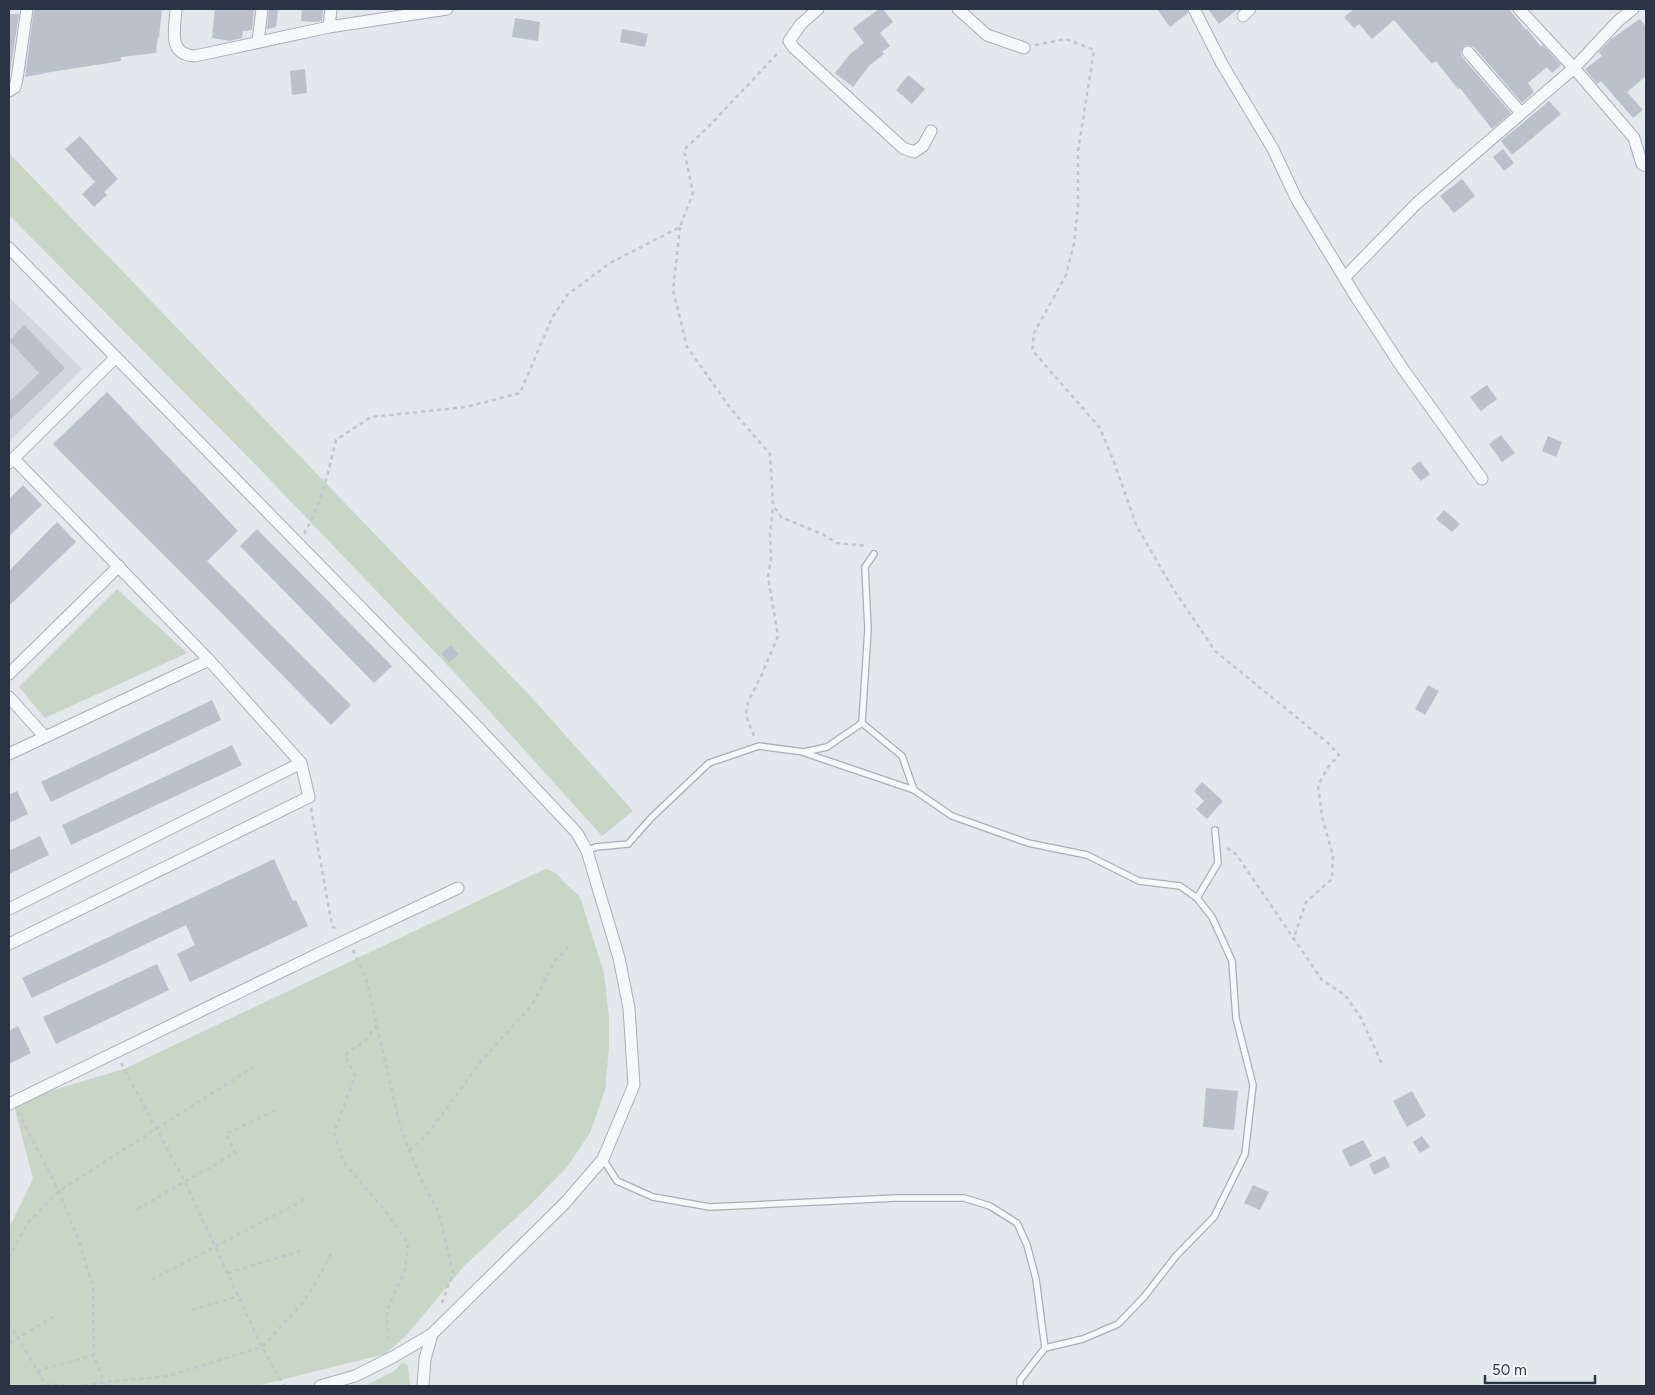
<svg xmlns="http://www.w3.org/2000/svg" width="1655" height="1395" font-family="Figtree,sans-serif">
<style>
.built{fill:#d2d6de}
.green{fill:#c9d6c5}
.building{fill:#bbc0ca}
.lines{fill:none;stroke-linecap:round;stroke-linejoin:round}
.lane-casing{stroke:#a9aeb7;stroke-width:8}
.street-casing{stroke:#a9aeb7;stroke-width:13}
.path{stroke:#c2c5cb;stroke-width:2.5;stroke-dasharray:4 4;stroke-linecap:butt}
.lane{stroke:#f7f8fa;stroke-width:5.5}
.street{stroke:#f7f8fa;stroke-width:11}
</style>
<rect width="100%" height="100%" fill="#e4e7ec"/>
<polygon class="built" points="9,297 82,369 9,442"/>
<g class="green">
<polygon points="9,153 533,699 633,811 602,836 456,674 252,461 9,215"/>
<polygon points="117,589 187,653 45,718 19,687"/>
<polygon points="548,869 557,874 563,881 580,897 604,973 609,1017 609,1048 605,1090 590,1133 567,1167 529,1206 465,1265 405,1337 385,1354 257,1386 9,1386 9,1228 33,1179 13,1102 124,1069 543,870"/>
<polygon points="403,1362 408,1366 410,1386 365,1386 394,1371"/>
</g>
<g class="building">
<polygon points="34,9 162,9 159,37 158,37 156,53 121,57 121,61 51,72 25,77"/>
<polygon points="215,9 254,9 252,30 243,31 242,38 230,41 212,38"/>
<polygon points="269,9 278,9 276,27 267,29"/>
<polygon points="302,9 323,9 322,21 316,22 301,21"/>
<polygon points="879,9 883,9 893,22 880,33 890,46 882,52 884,54 870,65 853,87 835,73 850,54 864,43 853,28"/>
<polygon points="1157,9 1187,9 1188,13 1170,27"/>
<polygon points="1208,9 1238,9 1219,24"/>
<polygon points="1354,9 1509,9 1526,30 1527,29 1541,47 1543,45 1561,65 1552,73 1547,67 1528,83 1534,92 1522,103 1474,47 1467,45 1463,47 1461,53 1462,57 1511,113 1492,129 1460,88 1458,89 1436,61 1432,64 1394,20 1372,39 1359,24 1354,28 1344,17"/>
<polygon points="9,14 19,14 9,79"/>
<polygon points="515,18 540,22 538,41 512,37"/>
<polygon points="1640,19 1646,27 1646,76 1627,92 1643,110 1633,118 1601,81 1597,84 1585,69 1602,56 1599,52 1610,40"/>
<polygon points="622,29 648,34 645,47 620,42"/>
<polygon points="305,69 307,93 292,95 290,71"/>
<polygon points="908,75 925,89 912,104 896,90"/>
<polygon points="1549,101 1561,114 1512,155 1501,141"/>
<polygon points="80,136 118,179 104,192 107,195 94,207 82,194 95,182 65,149"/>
<polygon points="1503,149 1514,163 1504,171 1493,157"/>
<polygon points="1462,179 1475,196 1454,213 1440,196"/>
<polygon points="24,325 65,368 9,421 9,402 39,373 9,341"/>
<polygon points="1487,385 1497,399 1481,411 1470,397"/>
<polygon points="107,392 238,531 207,561 351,705 331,725 197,588 53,444"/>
<polygon points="1501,435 1515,453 1502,462 1489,444"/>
<polygon points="1548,436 1562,442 1556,457 1542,451"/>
<polygon points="1420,461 1430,474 1421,481 1411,468"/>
<polygon points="23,485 42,505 9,536 9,499"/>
<polygon points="1444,510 1460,524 1452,532 1436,519"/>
<polygon points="57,522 76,542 9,606 9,571"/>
<polygon points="257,529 392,666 374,683 240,546"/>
<polygon points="451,645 459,654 449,663 441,654"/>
<polygon points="1428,685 1439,691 1425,715 1415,709"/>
<polygon points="212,700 221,720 51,802 41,782"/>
<polygon points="232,745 242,765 71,845 62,825"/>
<polygon points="1202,782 1223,801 1207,819 1196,809 1204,801 1194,791"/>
<polygon points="17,791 28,814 9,823 9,795"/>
<polygon points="40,836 49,855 9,874 9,851"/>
<polygon points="274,859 293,901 296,900 308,926 190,982 177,954 195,945 186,925 32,998 22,978"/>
<polygon points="157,964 169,990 56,1044 43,1017"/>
<polygon points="18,1026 31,1053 9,1064 9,1031"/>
<polygon points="1206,1088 1238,1091 1234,1130 1203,1127"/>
<polygon points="1412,1091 1426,1116 1407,1127 1393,1101"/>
<polygon points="1422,1136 1430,1147 1420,1153 1413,1142"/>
<polygon points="1363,1140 1372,1156 1350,1167 1342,1150"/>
<polygon points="1385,1156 1390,1167 1374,1175 1369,1164"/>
<polygon points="1253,1185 1269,1192 1260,1210 1244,1203"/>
</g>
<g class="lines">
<g class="lane-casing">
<g id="lane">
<polyline points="874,554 865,567 868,629 862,723 902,756 914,790 952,816 1028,843 1087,855 1139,881 1180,886 1197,898 1212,917 1232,961 1236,1018 1253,1085 1245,1154 1214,1217 1176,1256 1144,1297 1118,1324 1083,1339 1045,1348 1020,1380 1020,1386"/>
<polyline points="805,753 914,790"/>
<polyline points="587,851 596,847 628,844 651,818 709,763 759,746 804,752 827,747 862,723"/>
<polyline points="1197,898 1218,863 1215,830"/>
<polyline points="603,1159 617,1181 653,1197 710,1207 896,1198 964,1198 990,1206 1017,1223 1027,1245 1036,1279 1045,1348"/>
</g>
</g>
<g class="street-casing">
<g id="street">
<path d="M 176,9 C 175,29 167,55 195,56 L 329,27 L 447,9"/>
<polyline points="818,9 801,24 789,41 794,48 903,148 914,152 923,146 931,131"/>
<polyline points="958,9 987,35 1024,48"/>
<polyline points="1194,9 1222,64 1273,149 1297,200 1356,297 1403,369 1482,479"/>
<polyline points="1519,9 1574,68 1634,138 1642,164 1646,166"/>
<polyline points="1243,16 1250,9"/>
<polyline points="329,27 331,9"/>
<polyline points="258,42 262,9"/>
<polyline points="1468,52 1521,113"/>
<polyline points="9,91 15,87 17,79 27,9"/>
<polyline points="9,248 470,719 577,833 587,851 619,958 629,1008 634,1085 603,1159 565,1203 432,1334 393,1357 355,1376 320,1386"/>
<polyline points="1345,277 1416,204 1574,68 1618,21 1633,9"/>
<polyline points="9,463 116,357"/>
<polyline points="9,674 119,566"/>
<polyline points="9,697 45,737"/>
<polyline points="9,754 209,660"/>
<polyline points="9,909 301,763"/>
<polyline points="9,944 309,797 301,763 209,660 14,459"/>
<polyline points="9,1104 324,951 458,888"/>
<polyline points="423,1386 425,1359 432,1334"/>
</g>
</g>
<g class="path">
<polyline points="1035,45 1066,39 1094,50 1078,151 1078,206 1074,244 1066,275 1034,333 1032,350 1100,428 1114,462 1137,527 1172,587 1215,651 1328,743 1339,755 1329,766 1318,785 1322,817 1333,856 1332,879 1306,902 1293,940"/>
<polyline points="680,227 673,290 687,347 731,409 770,454 773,505 781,517 824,535 837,543 868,546"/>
<path d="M 304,534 C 321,504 328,473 336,440 L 371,417 L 466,407 L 520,393 L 552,318 L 567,295 L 610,263 L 680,227 L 693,193 L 684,150 L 710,125 L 780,51"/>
<polyline points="754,736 746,716 748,702 762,674 778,636 768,577 771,559 770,534 773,507"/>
<polyline points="311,808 332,926 338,931"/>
<polyline points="1227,848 1236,854 1322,980 1345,995 1361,1018 1382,1064"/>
<polyline points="353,950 366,978 401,1130 420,1177 439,1213 453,1273 441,1306"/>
<polyline points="377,1025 365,1041 345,1055 355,1076 334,1133 344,1163 384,1209 408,1243 405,1270 387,1310 388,1344"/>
<polyline points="121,1063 185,1182 262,1347 284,1386"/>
<polyline points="18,1112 59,1191 79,1241 93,1287 94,1355 105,1386"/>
<polyline points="409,1150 426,1136 483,1059 532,1005 555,961 570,945"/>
<polyline points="137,1209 235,1153 226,1134 276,1110"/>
<polyline points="9,1258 27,1224 59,1191 253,1067"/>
<polyline points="228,1273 300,1251"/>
<polyline points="152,1280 307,1198"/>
<polyline points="192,1310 239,1296"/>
<polyline points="9,1323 45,1384 70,1386"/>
<polyline points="9,1343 55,1316"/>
<polyline points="37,1371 94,1355"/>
<polyline points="84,1386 104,1382 168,1376 262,1347 302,1304 315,1284 333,1250"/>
</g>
<use href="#lane" class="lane"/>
<use href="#street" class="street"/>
</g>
<rect width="1655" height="1395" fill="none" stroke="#2b3445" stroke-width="20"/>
<path d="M1485 1375v8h110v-8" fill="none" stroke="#2b3445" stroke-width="2.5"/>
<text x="1492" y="1375" font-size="15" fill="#2b3445" stroke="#f4f6f9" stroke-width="4" paint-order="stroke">50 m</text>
</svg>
